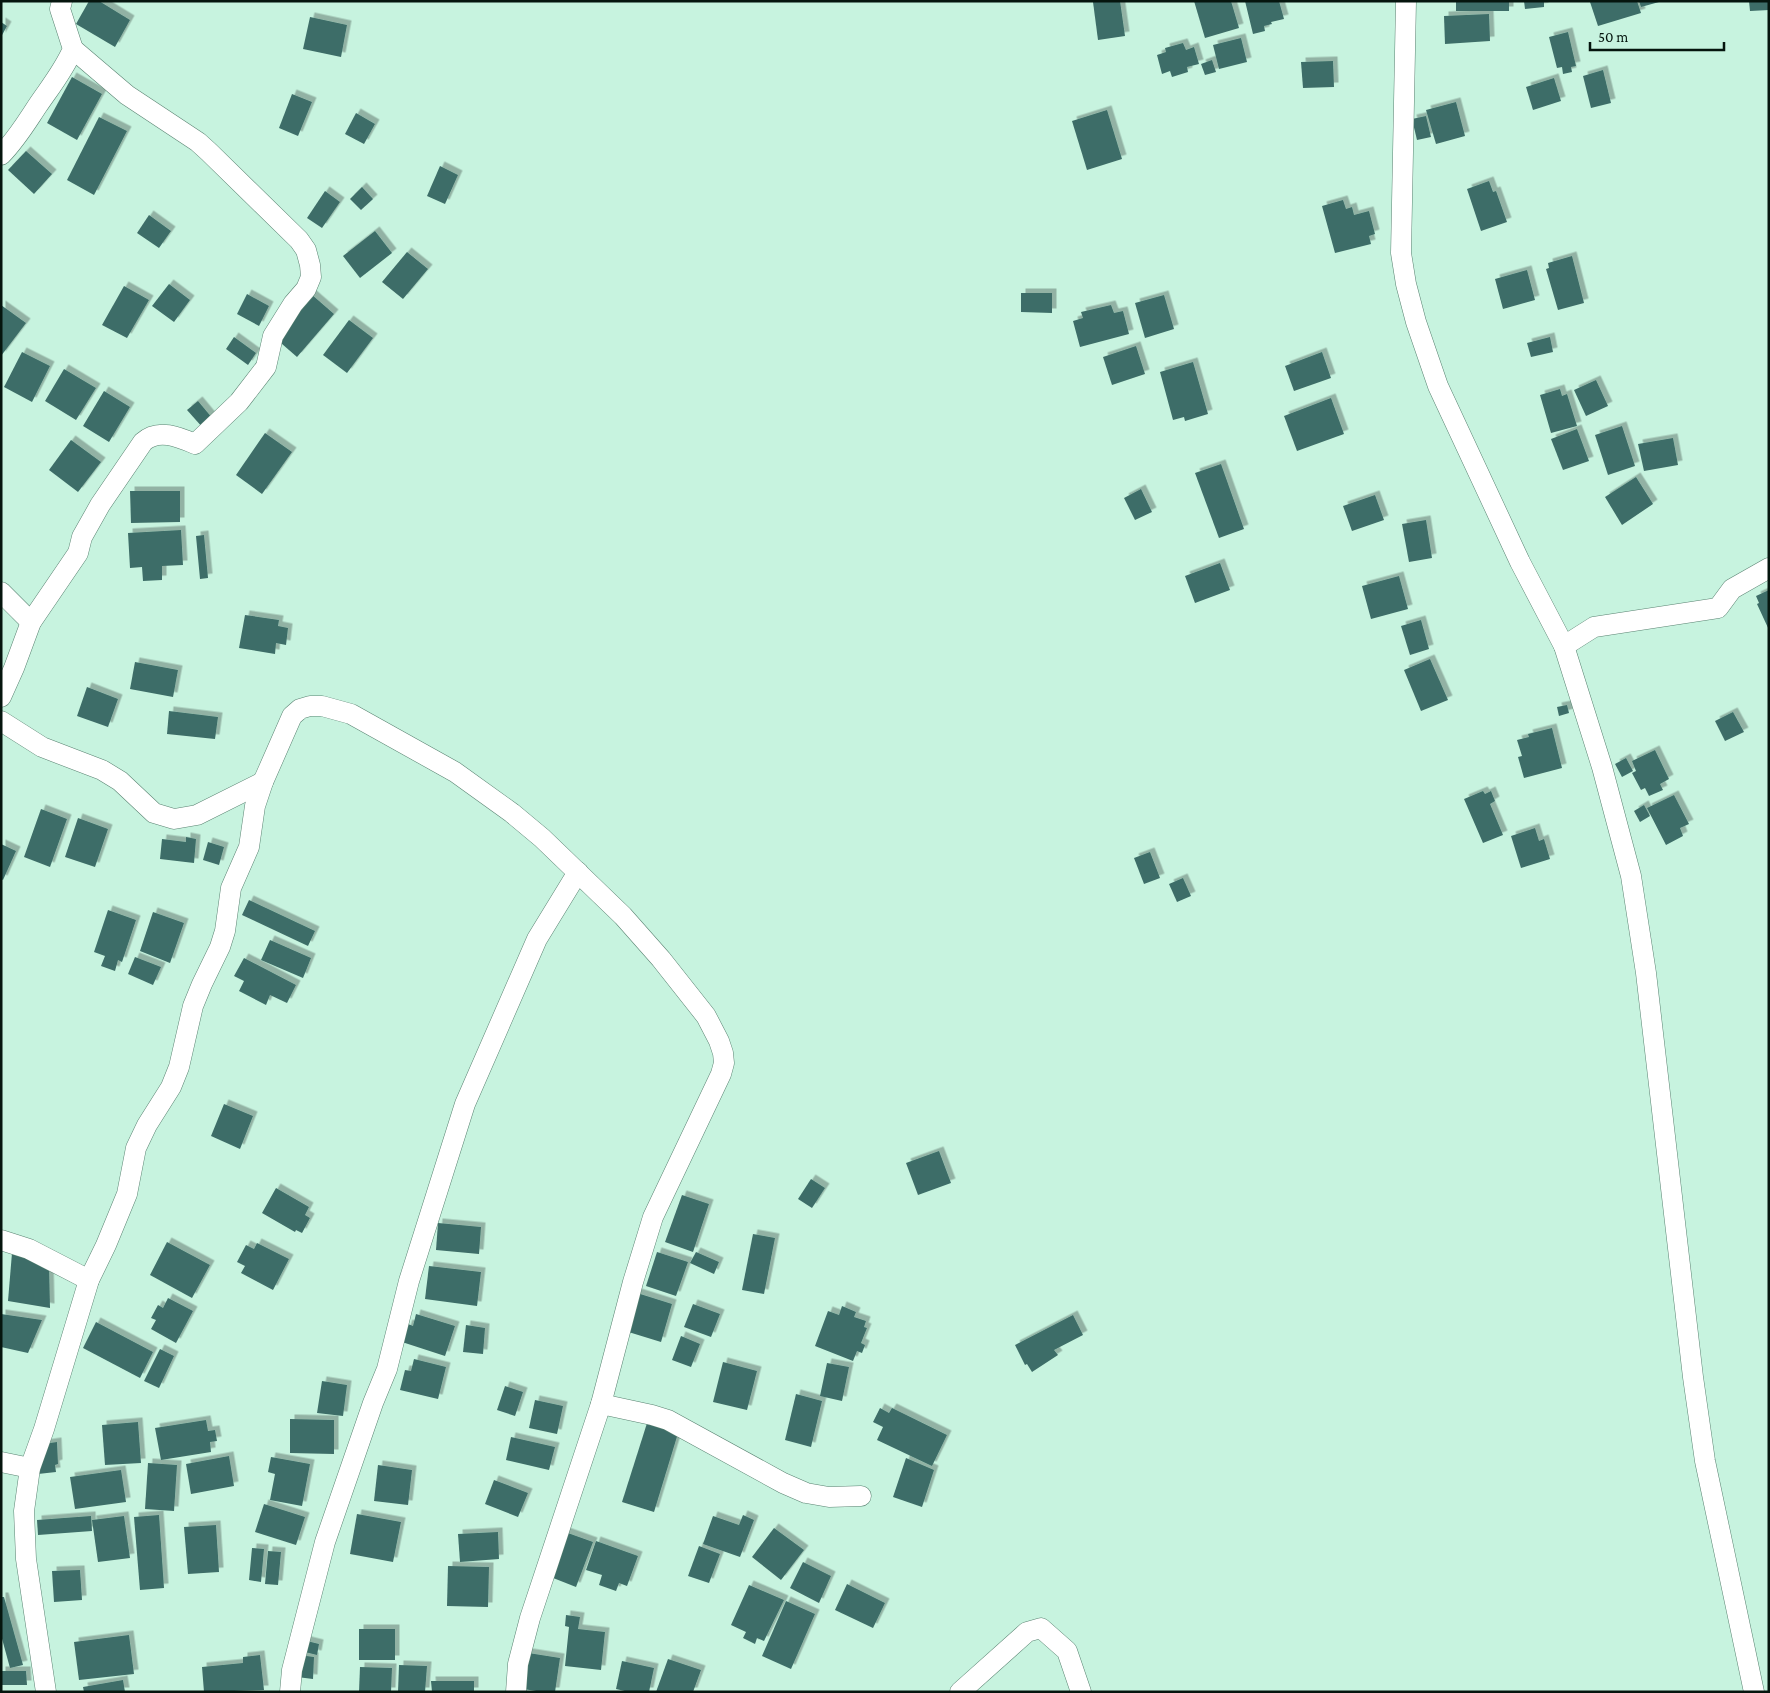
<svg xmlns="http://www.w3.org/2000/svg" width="1770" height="1693" font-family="'Crimson Pro',serif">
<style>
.building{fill:#3d6d67;filter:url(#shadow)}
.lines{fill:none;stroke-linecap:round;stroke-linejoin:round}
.minor-casing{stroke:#5a8372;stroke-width:21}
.minor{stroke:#fff;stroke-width:20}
</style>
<defs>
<filter id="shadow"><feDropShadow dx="4.5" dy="-4.5" stdDeviation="0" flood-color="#0004"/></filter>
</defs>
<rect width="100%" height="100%" fill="#c7f3df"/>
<g class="building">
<polygon points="89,1 99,1 130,20 115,47 76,24"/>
<polygon points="1120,1 1125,36 1098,40 1093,2"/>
<polygon points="1194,1 1231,1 1239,28 1205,38"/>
<polygon points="1245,1 1279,1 1284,19 1271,22 1272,24 1264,26 1265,31 1253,34"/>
<rect x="1456" y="1" width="53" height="10"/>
<polygon points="1524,1 1544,1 1544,7 1525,9"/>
<polygon points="1637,1 1641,13 1598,26 1590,2"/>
<polygon points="1639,1 1659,1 1659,2 1641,7"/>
<polygon points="1749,1 1769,1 1769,10 1750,11"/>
<polygon points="1489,14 1490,41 1445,44 1444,16"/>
<polygon points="310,17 347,25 341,57 303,49"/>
<polygon points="1,22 7,26 1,37"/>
<polygon points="1568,32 1576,66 1571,67 1572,72 1563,74 1562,67 1557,68 1549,37"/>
<polygon points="1241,38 1247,62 1219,69 1213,45"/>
<polygon points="1183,43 1186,50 1194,47 1199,64 1187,67 1188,72 1172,77 1170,71 1162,74 1157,55 1166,52 1165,48"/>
<polygon points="1212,60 1216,72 1205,75 1201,64"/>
<polygon points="1333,61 1334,87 1303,88 1301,62"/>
<polygon points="1603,70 1611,103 1591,108 1583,76"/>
<polygon points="72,77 102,94 77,140 47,123"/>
<polygon points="1554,78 1561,101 1533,110 1526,87"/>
<polygon points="292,94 312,102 298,136 279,128"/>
<polygon points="1456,102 1465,136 1436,144 1426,110"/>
<polygon points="1107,110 1122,159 1087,170 1072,121"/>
<polygon points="356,113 375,124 364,144 345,134"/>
<polygon points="1426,116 1431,137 1417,140 1412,119"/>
<polygon points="99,117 127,131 94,195 67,180"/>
<polygon points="26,151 52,174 34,194 8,170"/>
<polygon points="440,166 458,175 445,204 427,196"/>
<polygon points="1489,181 1493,192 1496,191 1507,222 1481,231 1467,189"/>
<polygon points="362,187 373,199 361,210 350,199"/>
<polygon points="325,191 340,202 322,228 307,218"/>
<polygon points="1343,200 1346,209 1352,207 1354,215 1369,211 1375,234 1369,236 1371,244 1335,253 1322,206"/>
<polygon points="149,215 171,231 159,248 137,233"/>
<polygon points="375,231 392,253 360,278 343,256"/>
<polygon points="407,252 428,269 403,299 382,282"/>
<polygon points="1572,256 1584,303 1558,310 1546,269 1549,268 1548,263"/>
<polygon points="1527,270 1535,300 1503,309 1495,279"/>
<polygon points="169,284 190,300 174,322 152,306"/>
<polygon points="124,286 149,300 127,338 102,325"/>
<polygon points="1021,293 1052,293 1052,313 1021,312"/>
<polygon points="247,294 269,306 259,326 237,314"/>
<polygon points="311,294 334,314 297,357 274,337"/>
<polygon points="1164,295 1174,329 1145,338 1135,303"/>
<polygon points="1,305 26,323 1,356"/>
<polygon points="1111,305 1114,313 1123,311 1129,334 1080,347 1073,321 1083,318 1081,312"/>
<polygon points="349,320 373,338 347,373 323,355"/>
<polygon points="234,337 256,353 248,365 226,349"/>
<polygon points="1550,337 1553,352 1531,357 1527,343"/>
<polygon points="1136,346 1145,374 1112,385 1103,357"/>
<polygon points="22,352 50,366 32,402 4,387"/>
<polygon points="1322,352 1331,378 1294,391 1285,366"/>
<polygon points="1193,362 1208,414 1185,421 1184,417 1173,420 1160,372"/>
<polygon points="64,369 96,388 76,420 45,401"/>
<polygon points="1596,380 1608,406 1586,416 1574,390"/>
<polygon points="1560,389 1562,396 1567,394 1577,426 1551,433 1540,395"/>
<polygon points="104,391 130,407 109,442 83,426"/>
<polygon points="1331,398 1344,434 1297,451 1284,416"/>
<polygon points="198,401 213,419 203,428 187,410"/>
<polygon points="1622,426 1635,466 1608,475 1595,435"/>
<polygon points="1577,429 1589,461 1563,470 1551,439"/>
<polygon points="265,433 292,452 262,494 236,475"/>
<polygon points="1673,438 1678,465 1644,471 1638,444"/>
<polygon points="71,440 101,462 78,492 49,470"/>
<polygon points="1221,464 1244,529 1219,538 1195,473"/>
<polygon points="1636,477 1653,504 1622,525 1605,497"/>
<polygon points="1141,489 1152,512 1135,520 1124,498"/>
<polygon points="130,491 180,491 180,522 131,523"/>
<polygon points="1375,495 1384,520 1352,531 1343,506"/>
<polygon points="1426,520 1432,558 1409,562 1402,524"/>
<polygon points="181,530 183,565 162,566 162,580 143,581 142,567 130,568 128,533"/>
<polygon points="204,535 208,578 200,579 196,536"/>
<polygon points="1220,563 1230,590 1195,603 1185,576"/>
<polygon points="1399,576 1408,609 1371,619 1362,586"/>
<polygon points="1769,590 1769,630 1757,604 1759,603 1756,596"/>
<polygon points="245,615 279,620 278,626 288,628 286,645 276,643 275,654 239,648"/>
<polygon points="1421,620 1429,649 1410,655 1401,626"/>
<polygon points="1430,659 1448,700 1421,711 1404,670"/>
<polygon points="135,662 178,670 173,697 130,689"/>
<polygon points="87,687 118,699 108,727 77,716"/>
<polygon points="1567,705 1569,713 1559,716 1557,707"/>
<polygon points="169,711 218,717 215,739 167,734"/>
<polygon points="1733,712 1744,732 1725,741 1715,721"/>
<polygon points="1552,728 1562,768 1524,778 1518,757 1522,756 1517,740 1529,737 1528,734"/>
<polygon points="1655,750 1669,779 1660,784 1663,790 1649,796 1645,788 1641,790 1632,773 1636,771 1632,761"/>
<polygon points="1626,758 1633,771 1622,777 1615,764"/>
<polygon points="1483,791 1485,794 1491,791 1495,801 1490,804 1503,835 1483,843 1464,799"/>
<polygon points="1674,795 1689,824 1680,828 1683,836 1666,845 1647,808"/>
<polygon points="1644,805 1650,816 1640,822 1634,811"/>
<polygon points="41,809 67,819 50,867 24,857"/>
<polygon points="78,818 108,829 95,867 65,857"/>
<polygon points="1535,828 1539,841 1544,839 1550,859 1521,868 1511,836"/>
<polygon points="186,837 196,839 194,863 160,859 162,839 186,842"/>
<polygon points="208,842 224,847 219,865 203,860"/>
<polygon points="1,844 16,851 3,880 1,879"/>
<polygon points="1150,852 1160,878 1144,884 1134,858"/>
<polygon points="1183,878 1191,896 1177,902 1169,884"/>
<polygon points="249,900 315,931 308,946 242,915"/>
<polygon points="108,910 136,920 122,962 118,960 115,971 101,966 105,956 94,952"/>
<polygon points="153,912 184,923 170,963 140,951"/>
<polygon points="270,940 311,958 303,978 261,960"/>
<polygon points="135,957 161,967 153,985 128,974"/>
<polygon points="244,958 296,985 287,1003 270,995 266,1005 239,991 244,981 234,976"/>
<polygon points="224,1104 253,1116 240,1149 211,1136"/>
<polygon points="939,1151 951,1183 918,1195 906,1163"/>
<polygon points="811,1179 825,1188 812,1208 798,1199"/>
<polygon points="276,1188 309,1207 305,1215 310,1218 302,1233 296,1230 295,1232 262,1213"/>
<polygon points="682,1195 709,1204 693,1252 665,1242"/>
<polygon points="438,1223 481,1227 479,1254 436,1250"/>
<polygon points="753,1234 775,1238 764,1294 742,1290"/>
<polygon points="167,1242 210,1265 192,1298 150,1275"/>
<polygon points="257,1243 289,1259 273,1290 241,1273 245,1266 237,1262 246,1245 254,1249"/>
<polygon points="657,1252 688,1262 676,1296 646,1286"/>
<polygon points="696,1252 719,1262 714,1274 690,1263"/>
<polygon points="12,1253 49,1264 50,1308 8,1301"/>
<polygon points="429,1266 481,1272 477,1306 425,1299"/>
<polygon points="637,1293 672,1304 661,1342 622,1330"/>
<polygon points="168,1298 193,1311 176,1343 151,1329 156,1320 151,1318 158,1305 163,1308"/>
<polygon points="693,1304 720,1314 711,1337 684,1327"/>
<polygon points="842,1306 856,1312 854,1317 866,1321 864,1327 867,1328 861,1343 865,1345 862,1353 857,1351 853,1361 815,1346 828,1311 839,1315"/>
<polygon points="1,1314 42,1320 28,1353 1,1347"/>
<polygon points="416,1314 455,1326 445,1356 402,1342 408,1324 413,1326"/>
<polygon points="1073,1315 1083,1335 1054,1350 1058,1355 1032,1372 1027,1364 1025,1365 1015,1345"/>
<polygon points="96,1322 153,1352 140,1378 83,1348"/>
<polygon points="466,1325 485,1328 483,1354 463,1352"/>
<polygon points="681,1336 700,1344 691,1367 672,1360"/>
<polygon points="160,1349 174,1356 159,1388 144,1381"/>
<polygon points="414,1359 446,1367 438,1399 400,1390 405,1370 411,1371"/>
<polygon points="723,1362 757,1371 747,1410 713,1402"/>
<polygon points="827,1363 849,1367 842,1401 820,1396"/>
<polygon points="322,1381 347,1385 343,1416 317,1413"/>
<polygon points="505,1386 523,1392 515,1416 497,1410"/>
<polygon points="796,1394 822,1401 811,1447 785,1440"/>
<polygon points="535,1400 563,1406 557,1434 529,1428"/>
<polygon points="880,1408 889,1413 892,1408 947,1435 932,1466 877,1440 883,1427 873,1422"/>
<polygon points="290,1419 334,1420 334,1454 290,1453"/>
<polygon points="206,1420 208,1431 215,1430 217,1441 210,1442 211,1452 161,1460 155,1428"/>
<polygon points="648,1420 679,1430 654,1512 622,1502"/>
<polygon points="138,1422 141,1463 105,1465 102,1425"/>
<polygon points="511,1437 555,1447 549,1470 506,1460"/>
<polygon points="57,1442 58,1464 55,1465 56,1472 38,1474 43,1444"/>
<polygon points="229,1456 234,1486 191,1494 186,1464"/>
<polygon points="271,1457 310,1464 302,1506 270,1500 275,1474 268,1472"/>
<polygon points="906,1458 934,1470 922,1507 893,1497"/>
<polygon points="148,1463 177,1465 174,1511 145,1509"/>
<polygon points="378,1465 412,1470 408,1505 374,1501"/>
<polygon points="121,1470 126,1502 75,1509 70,1477"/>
<polygon points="494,1480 528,1493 518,1517 485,1504"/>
<polygon points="264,1504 305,1517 296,1545 255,1532"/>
<polygon points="357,1514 401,1522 393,1562 350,1554"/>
<polygon points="159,1515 164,1588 140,1590 134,1517"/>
<polygon points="743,1515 754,1520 740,1557 703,1544 713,1516 739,1525"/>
<polygon points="91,1516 92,1531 38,1535 37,1520"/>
<polygon points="124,1516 130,1558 98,1562 92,1520"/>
<polygon points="216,1525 219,1572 188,1574 184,1527"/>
<polygon points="774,1528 804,1550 781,1580 752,1557"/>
<polygon points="498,1532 499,1559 460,1562 458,1534"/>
<polygon points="565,1532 593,1542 576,1587 543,1574"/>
<polygon points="596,1541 638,1556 627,1586 619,1583 616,1591 599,1585 602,1575 586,1570"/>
<polygon points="699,1546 720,1554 709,1583 688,1576"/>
<polygon points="252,1548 264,1549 261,1582 249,1580"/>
<polygon points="268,1551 281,1552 278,1585 265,1584"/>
<polygon points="803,1562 831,1576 819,1603 790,1588"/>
<polygon points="448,1566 489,1567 488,1607 447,1606"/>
<polygon points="80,1570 82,1600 54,1602 52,1571"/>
<polygon points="847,1584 885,1603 873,1628 835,1610"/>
<polygon points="749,1585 784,1600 764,1641 757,1638 755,1644 743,1638 746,1632 731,1625"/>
<polygon points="1,1597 4,1597 23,1665 10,1668 1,1635"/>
<polygon points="786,1601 815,1614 791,1669 762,1656"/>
<polygon points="566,1615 580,1617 578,1629 605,1632 601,1670 565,1666 569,1627 565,1626"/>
<rect x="359" y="1629" width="36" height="31"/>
<polygon points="129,1635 134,1674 79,1680 74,1642"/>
<polygon points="303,1640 319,1644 317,1655 301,1651"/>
<polygon points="522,1652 560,1658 555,1692 543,1692 516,1688"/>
<polygon points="260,1655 264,1690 204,1692 202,1667 243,1663 243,1657"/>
<polygon points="299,1655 314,1657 313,1679 297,1677"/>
<polygon points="668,1659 701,1670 693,1692 656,1692"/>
<polygon points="622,1661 654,1668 649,1692 629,1692 616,1689"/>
<polygon points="399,1665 427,1666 425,1692 398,1692"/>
<polygon points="360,1667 392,1668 391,1692 359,1692"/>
<polygon points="1,1671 26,1671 27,1685 1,1685"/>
<polygon points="123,1680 125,1692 84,1692 83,1687"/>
<polygon points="431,1681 474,1681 474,1692 432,1692"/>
</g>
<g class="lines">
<g class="minor-casing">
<g id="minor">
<polyline points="1406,1 1401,253 1406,284 1416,322 1438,386 1520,562 1564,646 1602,767 1631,876 1646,973 1693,1377 1705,1461 1754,1692"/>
<path d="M 1,155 C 16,140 26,123 38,105 C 51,86 64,70 73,49 L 60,9 L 62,1"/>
<polyline points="1,592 31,622"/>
<polyline points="1564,646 1594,627 1718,608 1732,589 1769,568"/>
<path d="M 1,697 L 14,668 L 31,622 L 78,553 L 82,537 L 100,505 L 143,442 C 158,428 179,437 195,444 L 239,402 L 266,367 L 273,336 L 293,304 L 306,289 L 311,277 L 310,265 L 306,250 L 299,240 L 209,152 L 198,142 L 127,95 L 73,49"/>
<polyline points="1,721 42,747 102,770 120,781 154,813 174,819 197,815 263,782"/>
<polyline points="1,1240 29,1249 89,1280"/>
<polyline points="601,1404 652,1415 668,1420 783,1483 806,1493 829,1497 861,1496"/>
<polyline points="1,1462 30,1468"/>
<polyline points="46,1692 26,1559 24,1511 30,1468 44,1429 89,1280 106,1245 127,1194 136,1148 147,1125 171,1087 179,1067 193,1006 202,984 220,947 225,931 231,888 249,847 255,806 263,782 292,716 300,709 310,706 322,706 351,714 455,772 512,813 542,838 623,916 661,959 706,1016 719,1041 723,1053 724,1063 721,1074 653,1217 633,1282 601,1404 530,1618 518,1664 516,1692"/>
<polyline points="290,1692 292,1670 325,1542 373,1403 387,1369 409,1281 465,1104 537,939 578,872"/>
<polyline points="960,1692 1027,1632 1041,1628 1067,1651 1081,1692"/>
</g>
</g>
<use href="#minor" class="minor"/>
</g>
<rect width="1770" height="1693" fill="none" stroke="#05150e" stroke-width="5"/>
<path d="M1590 42v8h134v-8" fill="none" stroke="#05150e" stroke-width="2.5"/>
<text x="1598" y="42" font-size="15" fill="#05150e" stroke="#c7f3df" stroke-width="4" paint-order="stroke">50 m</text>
</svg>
